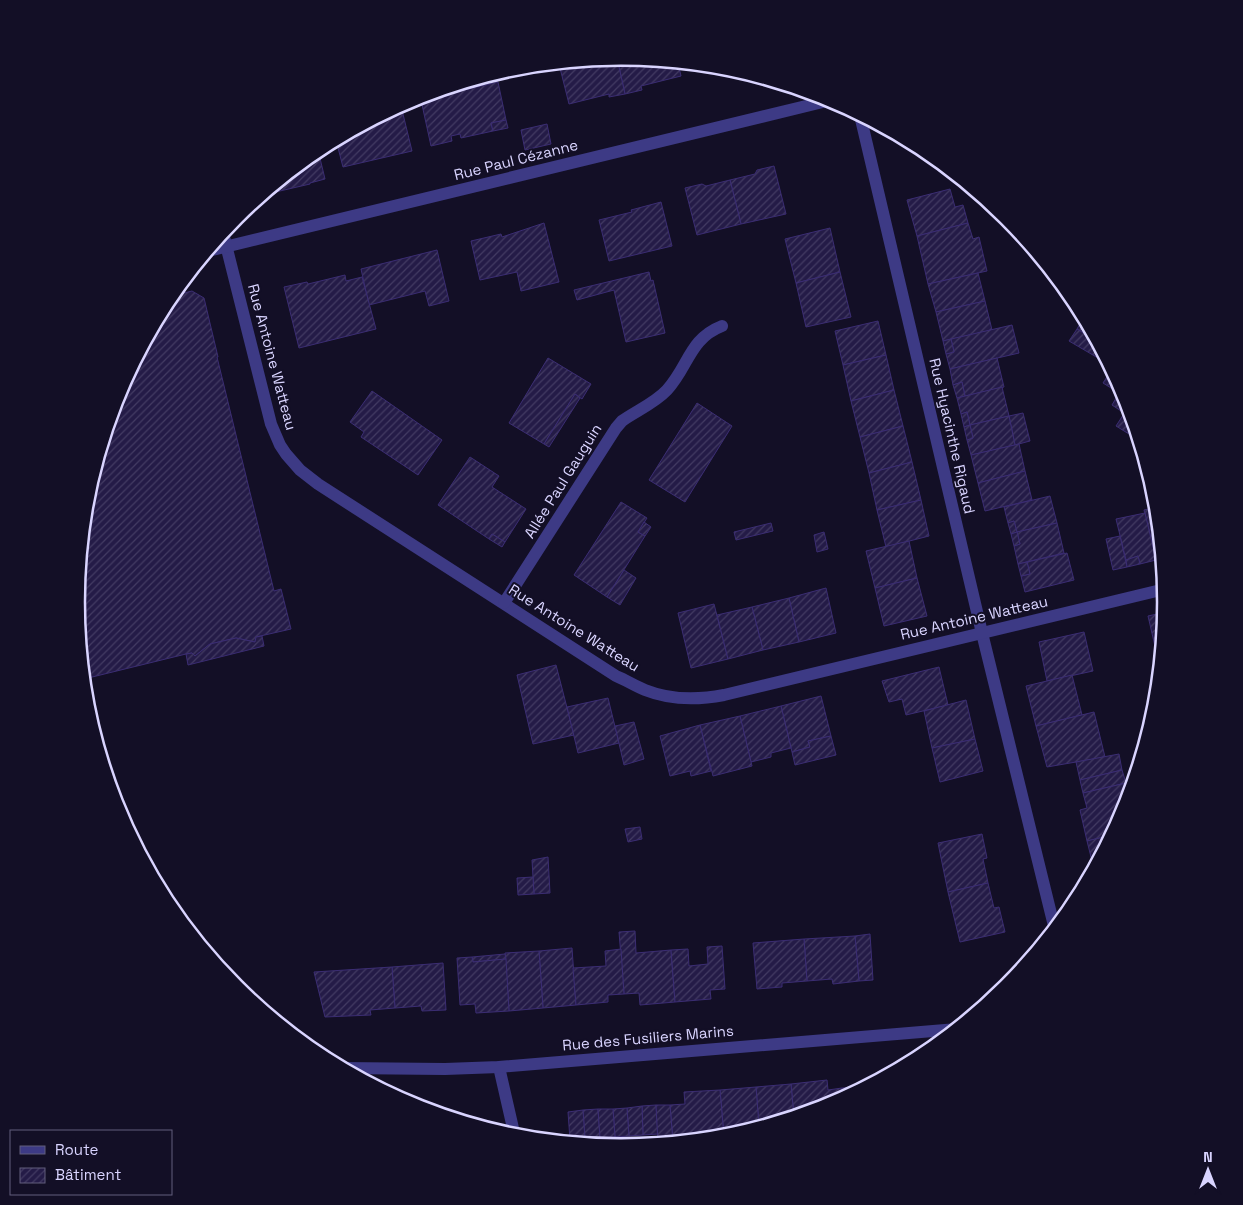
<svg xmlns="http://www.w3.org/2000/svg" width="1243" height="1205" font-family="'Space Grotesk',sans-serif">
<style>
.building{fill:url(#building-hatch);stroke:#3b2d73}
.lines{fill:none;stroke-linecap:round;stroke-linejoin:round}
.minor{stroke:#3d3a85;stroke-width:12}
.tertiary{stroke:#3d3a85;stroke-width:12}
.labels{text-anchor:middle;stroke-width:4;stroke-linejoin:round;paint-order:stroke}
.street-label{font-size:15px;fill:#d9d4ff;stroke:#130f26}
.rim{fill:none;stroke:#d9d4ff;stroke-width:2.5}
</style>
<defs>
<pattern id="building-hatch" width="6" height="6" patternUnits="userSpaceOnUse" patternTransform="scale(1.25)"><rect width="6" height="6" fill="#241b47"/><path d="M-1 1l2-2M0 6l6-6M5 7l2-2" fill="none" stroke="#433b63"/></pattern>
</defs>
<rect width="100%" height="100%" fill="#130f26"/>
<g class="building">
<polygon points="617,58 678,63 681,76 641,86 642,90 625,94"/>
<polygon points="617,58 625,94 609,97 609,94 569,104 559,64"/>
<polygon points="498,82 506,120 491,123 493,131 461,138 460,134 451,136 452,141 431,146 421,100"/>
<polygon points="402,110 412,151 343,167 336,140 385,114"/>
<polygon points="506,120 508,128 493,131 491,123"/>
<polygon points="547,124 551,144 525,150 521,130"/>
<polygon points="318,150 325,179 310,183 310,184 267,194 266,192"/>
<polygon points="774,166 786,214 741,224 730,180 755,174 757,170"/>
<polygon points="730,180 741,224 697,235 685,188 702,184 706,186"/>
<polygon points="950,189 955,207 963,205 968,223 917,236 907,200"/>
<polygon points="661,202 672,246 609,261 599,220 632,212 631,210"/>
<polygon points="544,223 559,282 521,291 517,272 480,280 471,241 501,234 502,237"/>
<polygon points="968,223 973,239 979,237 987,271 928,284 917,236"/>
<polygon points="830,228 840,272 796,283 785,239"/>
<polygon points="437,250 449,301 429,306 425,291 369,305 361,269"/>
<polygon points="649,272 651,281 653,280 665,333 626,342 614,290 577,300 574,290"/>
<polygon points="840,272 851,317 806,327 796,283"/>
<polygon points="978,273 985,301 936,312 928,284"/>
<polygon points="345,275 346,281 362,277 376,329 299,348 284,287 307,282 308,284"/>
<polygon points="192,291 204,298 218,357 217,357 274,591 281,589 291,629 256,637 255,642 236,638 210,644 195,656 192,653 186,654 84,679 77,602 87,496 118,394 169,299 172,296"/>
<polygon points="985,301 992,330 943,341 936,312"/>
<polygon points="1084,317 1097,341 1077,329"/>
<polygon points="878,321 886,355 843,365 835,331"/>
<polygon points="1012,325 1019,353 950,369 946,354 954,352 951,339"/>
<polygon points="1077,329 1097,341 1102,351 1098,358 1069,341"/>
<polygon points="951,339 954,352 946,354 943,341"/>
<polygon points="886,355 894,390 851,401 843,365"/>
<polygon points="548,358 591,384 582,399 575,394 544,444 509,423"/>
<polygon points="997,358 1004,387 965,396 962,382 953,385 950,369"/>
<polygon points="1112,369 1122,388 1119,393 1103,383"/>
<polygon points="962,382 965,396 957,398 953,385"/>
<polygon points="1002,387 1009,416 970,425 967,412 961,414 957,398"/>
<polygon points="1122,388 1129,406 1124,413 1112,405"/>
<polygon points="894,390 903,426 860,437 851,401"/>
<polygon points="372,391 442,440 418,475 361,437 364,432 350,422"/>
<polygon points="575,394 580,398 549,447 544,444"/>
<polygon points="697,403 732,426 685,502 649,480"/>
<polygon points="1129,406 1135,426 1129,434 1116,426"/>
<polygon points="967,412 970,425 964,427 961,414"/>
<polygon points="1023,413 1030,441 1015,445 1009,416"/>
<polygon points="1009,416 1015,445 971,455 967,440 973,438 970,425"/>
<polygon points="970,425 973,438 967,440 964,427"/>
<polygon points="903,426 912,462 869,473 860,437"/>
<polygon points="1019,444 1025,471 978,483 971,455"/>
<polygon points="470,457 499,476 492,487 526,509 505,542 492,534 489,539 438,505"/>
<polygon points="912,462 921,500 877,510 869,473"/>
<polygon points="1025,471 1032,500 985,511 978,483"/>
<polygon points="1050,496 1057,523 1017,532 1014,521 1008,523 1004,507"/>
<polygon points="921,500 929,536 886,547 877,510"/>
<polygon points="621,502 647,518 638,532 645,536 607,597 574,575"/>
<polygon points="1157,507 1162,559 1156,560 1144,510"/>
<polygon points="1145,513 1156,560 1140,564 1138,556 1126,560 1116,519"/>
<polygon points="1014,521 1017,532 1011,534 1008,523"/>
<polygon points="644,522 651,527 645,536 638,532"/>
<polygon points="771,523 773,531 736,540 734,532"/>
<polygon points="1057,523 1064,553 1018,564 1014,546 1020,544 1017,532"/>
<polygon points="824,532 828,549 817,552 814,535"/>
<polygon points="1017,532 1020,544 1014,546 1011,534"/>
<polygon points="492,534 505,542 502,547 489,539"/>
<polygon points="1120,536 1127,567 1113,570 1106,539"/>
<polygon points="909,541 917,578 875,588 866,551"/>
<polygon points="1067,553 1074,580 1025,592 1021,576 1030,574 1027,562"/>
<polygon points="1138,556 1140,564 1127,567 1126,560"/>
<polygon points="1027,562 1030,574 1021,576 1018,564"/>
<polygon points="624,570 636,578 620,605 607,597"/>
<polygon points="917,578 927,616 884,626 875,588"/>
<polygon points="826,588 836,633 799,642 789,598"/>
<polygon points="789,598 799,642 763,650 752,607"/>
<polygon points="714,604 728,659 691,668 678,613"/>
<polygon points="752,607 763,650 728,659 717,615"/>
<polygon points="1166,612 1160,668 1148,616"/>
<polygon points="1084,632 1093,671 1047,681 1039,642"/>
<polygon points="262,636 264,646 188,665 186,654 192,653 195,656 210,644 236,638 255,642 256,637"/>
<polygon points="556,665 574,735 533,744 517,675"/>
<polygon points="939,667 948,705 906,715 902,699 889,702 882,681"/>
<polygon points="1072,675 1082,715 1036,726 1026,686"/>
<polygon points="821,696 831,736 808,741 810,747 792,752 781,706"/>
<polygon points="608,698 619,743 578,753 567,707"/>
<polygon points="966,700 975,739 932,748 924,711"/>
<polygon points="781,706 791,748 771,753 771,757 751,762 740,716"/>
<polygon points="1094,712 1105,757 1047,767 1036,726"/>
<polygon points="740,716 752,766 713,776 700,725"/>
<polygon points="634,722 644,759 624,765 615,726"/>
<polygon points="700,725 711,771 691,776 690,771 670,776 660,736"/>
<polygon points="831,736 836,755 795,765 792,752 810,747 808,741"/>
<polygon points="975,739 983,771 940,782 932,748"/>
<polygon points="1119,754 1122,770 1080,780 1076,762"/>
<polygon points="1122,770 1126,783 1083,793 1080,780"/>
<polygon points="1126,783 1129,797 1125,811 1112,835 1087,841 1080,810 1087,808 1083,793"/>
<polygon points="640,827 642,839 628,842 625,829"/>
<polygon points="982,834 987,858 983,859 988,883 948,892 938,843"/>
<polygon points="1112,835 1094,869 1087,841"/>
<polygon points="548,857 550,893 534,894 532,860"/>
<polygon points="533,877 534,894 518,895 517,878"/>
<polygon points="988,883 994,908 999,907 1005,932 960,942 948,892"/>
<polygon points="635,931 636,953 671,950 675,1002 640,1005 639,993 624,994 619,932"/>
<polygon points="870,934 873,980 859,981 855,936"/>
<polygon points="855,936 859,981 833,984 832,979 807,981 804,939"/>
<polygon points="804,939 807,981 782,983 782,987 757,989 753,943"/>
<polygon points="722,946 725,989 710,990 711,999 675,1002 671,950 688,949 689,966 708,964 707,947"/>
<polygon points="572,948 576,1005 543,1008 539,951"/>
<polygon points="621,949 624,994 608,995 608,1002 576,1005 573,968 606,966 605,951"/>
<polygon points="539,951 543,1008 509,1011 505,953"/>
<polygon points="505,954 506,959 473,962 472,957"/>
<polygon points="472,957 473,962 506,959 509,1011 476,1013 475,1004 460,1005 457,958"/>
<polygon points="443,963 446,1010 422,1011 421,1006 395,1008 392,967"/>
<polygon points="392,967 395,1008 370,1010 371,1015 325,1017 314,972"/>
<polygon points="827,1080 828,1090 842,1088 843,1099 830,1106 794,1117 791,1084"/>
<polygon points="791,1084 794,1117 759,1127 756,1087"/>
<polygon points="756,1087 759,1125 740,1126 741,1133 724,1137 720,1090"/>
<polygon points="857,1087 857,1092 843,1099 842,1088"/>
<polygon points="720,1090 724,1137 673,1142 670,1105 685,1104 684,1092"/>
<polygon points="656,1105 658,1134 643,1135 642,1106"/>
<polygon points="656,1105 670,1105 673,1142 658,1144"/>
<polygon points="642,1106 643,1135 629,1136 627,1108"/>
<polygon points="627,1108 629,1136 615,1137 613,1109"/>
<polygon points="598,1109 600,1138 585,1139 583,1110"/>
<polygon points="598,1109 613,1109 615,1137 600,1138"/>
<polygon points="583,1110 585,1139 570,1140 568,1112"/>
<polygon points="617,1138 619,1147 591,1144"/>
</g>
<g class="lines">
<g class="minor">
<polyline points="860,115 982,633 1055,930"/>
<path d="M 223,233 L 271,424 L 280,445 L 286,454 L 300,470 L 318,484 L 616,676 C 626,680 635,686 645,690 C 670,700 698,700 724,695 L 1165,589"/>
<polyline points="208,251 831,100"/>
<path d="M 504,603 L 616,428 L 622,421 C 636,411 655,403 667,390 C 689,366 689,339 722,326"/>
<polyline points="499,1067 515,1137"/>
</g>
<polyline class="tertiary" points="341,1068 445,1069 499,1067 957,1029"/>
</g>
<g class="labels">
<g class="street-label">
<text transform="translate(516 160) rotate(-14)" y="5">Rue Paul Cézanne</text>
<text transform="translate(272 357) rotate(75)" y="5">Rue Antoine Watteau</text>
<text transform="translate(952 436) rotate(77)" y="5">Rue Hyacinthe Rigaud</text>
<text transform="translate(563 481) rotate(-58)" y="5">Allée Paul Gauguin</text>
<text transform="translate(974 618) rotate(-13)" y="5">Rue Antoine Watteau</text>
<text transform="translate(574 628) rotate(32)" y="5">Rue Antoine Watteau</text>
<text transform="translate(648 1038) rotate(-5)" y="5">Rue des Fusiliers Marins</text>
</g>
</g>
<path d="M0 0H1243V1205H0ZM85 602a536 536 0 1 1 1072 0a536 536 0 1 1-1072 0Z" fill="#130f26" fill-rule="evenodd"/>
<path class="rim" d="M85 602a536 536 0 1 1 1072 0a536 536 0 1 1-1072 0Z"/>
<rect x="10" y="1130" width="162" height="65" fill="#130f26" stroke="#625e7d"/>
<rect x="20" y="1146" width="25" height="8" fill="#3d3a85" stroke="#625e7d"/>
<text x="55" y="1155" font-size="15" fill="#d9d4ff">Route</text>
<rect x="20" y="1168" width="25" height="15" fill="url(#building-hatch)" stroke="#625e7d"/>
<text x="55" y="1180" font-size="15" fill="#d9d4ff">Bâtiment</text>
<g transform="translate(1208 1170)" stroke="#130f26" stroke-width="4" paint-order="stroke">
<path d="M0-4L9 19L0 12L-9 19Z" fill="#d9d4ff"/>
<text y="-8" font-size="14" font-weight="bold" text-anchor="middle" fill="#d9d4ff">N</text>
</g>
</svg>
